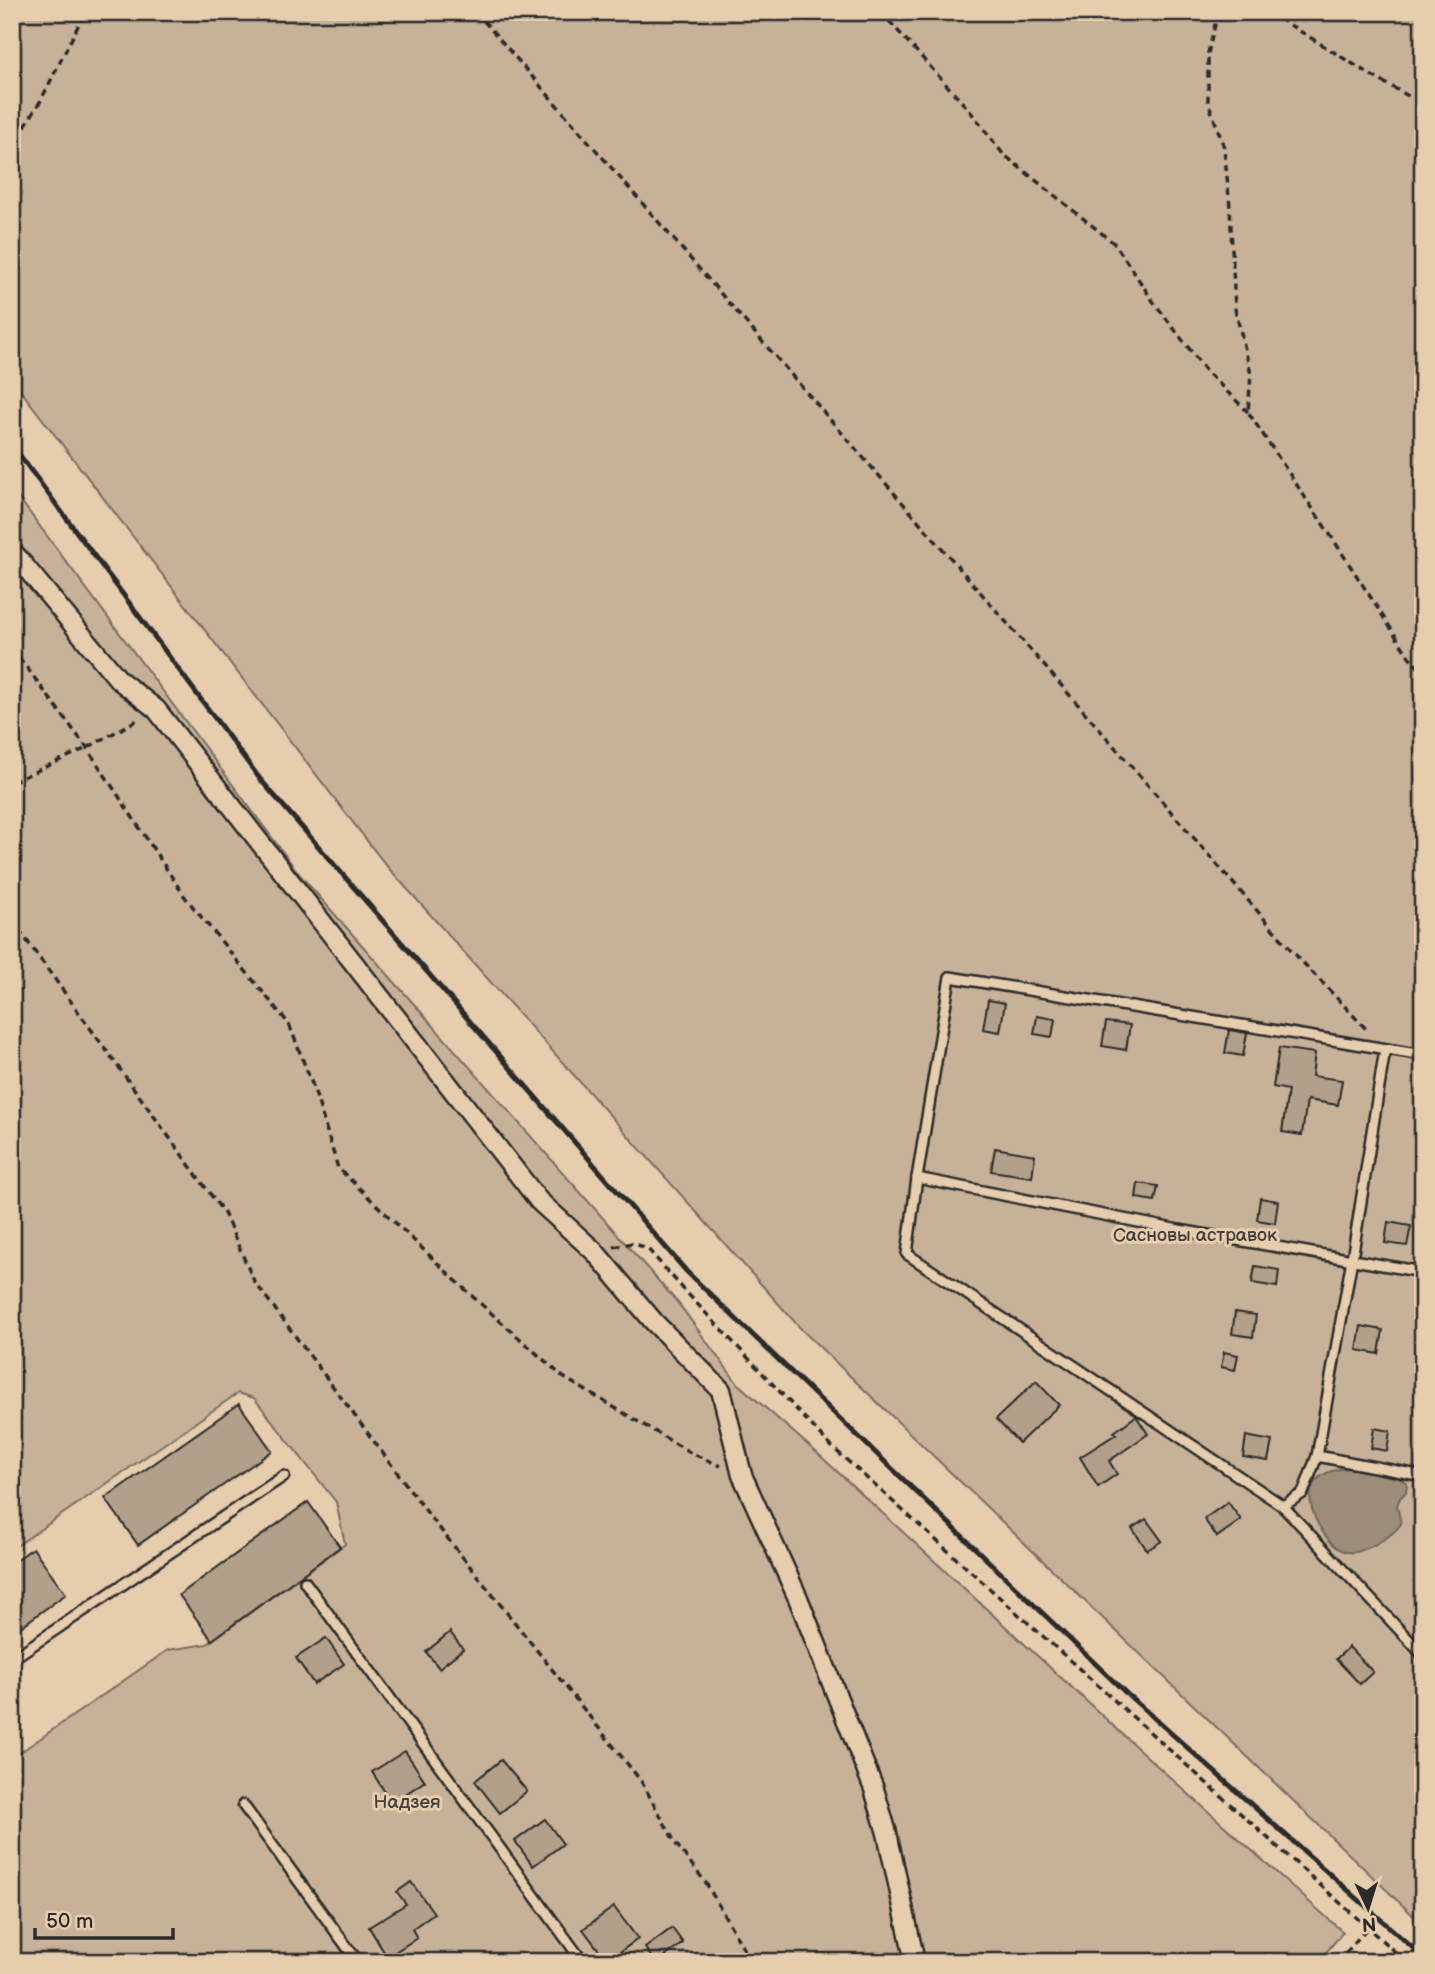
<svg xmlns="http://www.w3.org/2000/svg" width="1435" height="1974" font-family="'Balsamiq Sans',sans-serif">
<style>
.green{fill:#c7b299;stroke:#796e62;stroke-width:2}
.water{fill:#9c8d7a;stroke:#6f665a;stroke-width:2}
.building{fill:#b2a08a;stroke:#2b2b2b;stroke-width:2}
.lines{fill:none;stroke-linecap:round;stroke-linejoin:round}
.lane-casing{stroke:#2b2b2b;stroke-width:14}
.street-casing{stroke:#2b2b2b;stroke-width:23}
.path{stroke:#2b2b2b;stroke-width:3.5;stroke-dasharray:7 5;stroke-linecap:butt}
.lane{stroke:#e6cdae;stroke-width:9}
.street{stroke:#e6cdae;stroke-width:18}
.rail{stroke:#2b2b2b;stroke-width:5}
.labels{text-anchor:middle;stroke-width:6;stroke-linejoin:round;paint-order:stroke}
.park-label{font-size:19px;fill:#423f3c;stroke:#e6cdae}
</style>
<rect width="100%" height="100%" fill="#e6cdae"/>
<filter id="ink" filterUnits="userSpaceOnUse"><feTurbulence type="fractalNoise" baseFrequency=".0143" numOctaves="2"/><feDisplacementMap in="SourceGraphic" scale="14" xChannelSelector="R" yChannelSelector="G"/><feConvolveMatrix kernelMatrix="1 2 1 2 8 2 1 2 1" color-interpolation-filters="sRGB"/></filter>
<g filter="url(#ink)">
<g class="green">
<polygon points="12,12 1423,12 1423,1925 802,1330 385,864 14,382 12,380"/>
<polygon points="12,489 300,875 678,1303 738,1384 816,1452 1145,1755 1343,1932 1318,1962 12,1962 12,1758 168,1650 207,1644 345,1544 336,1502 254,1398 238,1393 12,1549"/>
</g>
<path class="water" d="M 1349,1468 L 1395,1476 L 1407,1483 L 1406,1492 L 1400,1498 L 1397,1505 L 1401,1524 C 1395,1533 1385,1539 1376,1544 C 1366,1549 1355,1555 1344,1551 C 1325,1545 1304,1506 1312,1487 C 1318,1473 1336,1469 1349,1468 Z"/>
<g class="building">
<polygon points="988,1000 1005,1003 1000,1032 983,1029"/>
<polygon points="1037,1016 1055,1019 1052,1037 1034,1034"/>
<polygon points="1106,1022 1130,1025 1126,1050 1102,1046"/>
<polygon points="1229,1030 1247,1033 1243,1056 1225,1053"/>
<polygon points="1279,1048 1315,1053 1312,1076 1342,1080 1338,1105 1307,1100 1302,1135 1282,1132 1288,1090 1273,1087"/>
<polygon points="995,1148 1035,1155 1032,1177 991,1171"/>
<polygon points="1138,1183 1158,1186 1155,1201 1136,1198"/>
<polygon points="1260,1198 1278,1201 1275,1223 1257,1220"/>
<polygon points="1388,1222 1411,1226 1407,1246 1385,1243"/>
<polygon points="1255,1266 1279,1270 1277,1287 1252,1283"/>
<polygon points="1235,1312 1256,1315 1253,1337 1232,1334"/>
<polygon points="1361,1326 1383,1330 1379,1354 1357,1350"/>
<polygon points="1224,1352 1238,1355 1235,1370 1221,1367"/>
<polygon points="1036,1381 1059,1405 1019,1443 996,1419"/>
<polygon points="239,1404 272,1451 138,1545 105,1498"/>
<polygon points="1136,1416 1148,1434 1109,1461 1117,1474 1098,1487 1080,1457 1116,1434 1114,1432"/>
<polygon points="1374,1428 1390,1431 1387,1451 1371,1448"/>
<polygon points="1246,1436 1272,1441 1268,1461 1243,1457"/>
<polygon points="308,1502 340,1547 212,1640 179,1595"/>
<polygon points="1228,1502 1241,1520 1217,1537 1204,1519"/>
<polygon points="1146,1519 1162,1541 1147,1550 1132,1528"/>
<polygon points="33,1548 66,1594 12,1633 12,1563"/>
<polygon points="450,1632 463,1649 439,1668 426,1652"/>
<polygon points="326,1638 344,1664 314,1684 296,1658"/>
<polygon points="1349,1647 1373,1672 1360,1684 1336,1659"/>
<polygon points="405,1751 425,1781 392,1803 372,1772"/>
<polygon points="501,1760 527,1791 500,1813 475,1781"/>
<polygon points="545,1819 563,1844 533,1866 515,1841"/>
<polygon points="411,1882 434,1913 412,1929 417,1938 387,1957 369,1927 406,1904 397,1892"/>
<polygon points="614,1907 638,1939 607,1961 583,1929"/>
<polygon points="672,1928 683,1943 658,1962 655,1962 645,1948"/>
</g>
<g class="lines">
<g class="lane-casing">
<g id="lane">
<polyline points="1385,1049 1352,1259 1317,1456 1303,1493 1283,1506 907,1254 917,1178 950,977 1423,1055"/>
<polyline points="917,1178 1179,1230 1423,1272"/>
<polyline points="1317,1456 1423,1476"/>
<polyline points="1283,1506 1423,1655"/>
<polyline points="305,1582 583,1962"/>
<polyline points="12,1659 284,1476"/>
<polyline points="243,1805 358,1962"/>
</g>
</g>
<g class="street-casing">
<polyline id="street" points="12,551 119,680 156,709 539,1201 595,1252 654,1322 721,1390 742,1475 798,1598 874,1789 887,1833 915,1962"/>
</g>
<g class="path">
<polyline points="476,12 1293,952 1369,1032"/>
<polyline points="881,12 970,111 1003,154 1115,244 1153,301 1206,371 1248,412"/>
<polyline points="1218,12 1208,53 1208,101 1224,147 1230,207 1235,309 1251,374 1248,412 1331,536 1408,655 1423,673"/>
<polyline points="1269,12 1374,77 1423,104"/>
<polyline points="12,147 40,102 85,12"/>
<polyline points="12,648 87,748 185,897 289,1024 314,1089 338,1168 472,1296 563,1377 691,1453 721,1466"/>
<polyline points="12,782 87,748 139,719"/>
<polyline points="12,920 224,1213 254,1281 429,1515 641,1781 676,1844 706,1883 751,1962"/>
<polyline points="614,1247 632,1243 647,1248 686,1292 831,1446 1406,1962"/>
<polyline points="1338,1962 1367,1928"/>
</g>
<use href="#lane" class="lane"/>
<use href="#street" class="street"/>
<polyline class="rail" points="12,445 260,779 687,1272 1127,1694 1423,1957"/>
</g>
</g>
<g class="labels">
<g class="park-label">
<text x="1195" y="1241">Сасновы астравок</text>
<text x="407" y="1808">Надзея</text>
</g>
</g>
<rect width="1435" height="1974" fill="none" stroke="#e6cdae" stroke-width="42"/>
<rect x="21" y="21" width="1393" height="1932" fill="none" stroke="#2b2b2b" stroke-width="2.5" filter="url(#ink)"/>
<g transform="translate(1368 1908) rotate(176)" stroke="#e6cdae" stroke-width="5" paint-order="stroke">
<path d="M0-5L12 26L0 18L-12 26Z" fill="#2b2b2b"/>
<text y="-10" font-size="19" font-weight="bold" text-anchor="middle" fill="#2b2b2b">N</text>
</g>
<path d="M35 1928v10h138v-10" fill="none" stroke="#2b2b2b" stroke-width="3.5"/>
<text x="46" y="1928" font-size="21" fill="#2b2b2b" stroke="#e6cdae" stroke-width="5" paint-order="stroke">50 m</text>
</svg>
